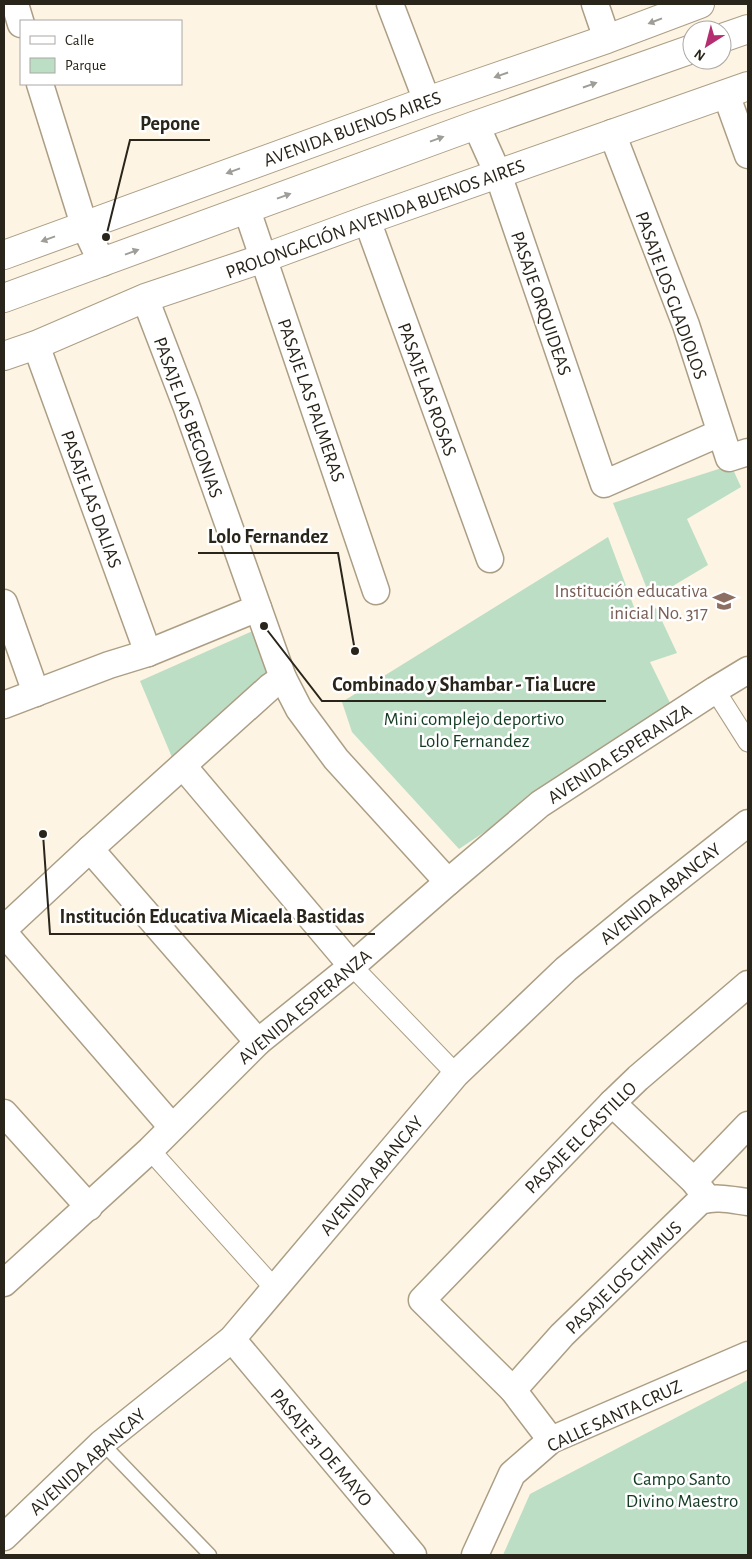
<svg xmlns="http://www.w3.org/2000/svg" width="752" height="1559" font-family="'Alegreya Sans',sans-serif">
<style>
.green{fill:#bbdec4}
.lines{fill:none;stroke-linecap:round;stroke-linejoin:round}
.service-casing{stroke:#ac9e85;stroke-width:15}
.pedestrian-casing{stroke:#ac9e85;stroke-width:21}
.minor-casing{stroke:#ac9e85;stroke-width:29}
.tertiary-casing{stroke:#ac9e85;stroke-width:30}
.primary-casing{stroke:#ac9e85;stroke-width:30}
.service{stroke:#fff;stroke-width:12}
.pedestrian{stroke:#fff;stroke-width:19}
.minor{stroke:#fff;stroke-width:26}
.tertiary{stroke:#fff;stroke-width:28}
.primary{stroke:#fff;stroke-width:28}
.oneway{fill:#9f9d98}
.labels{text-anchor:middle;stroke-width:5;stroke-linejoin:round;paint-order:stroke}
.street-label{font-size:19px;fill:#2a251b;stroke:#fff}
.education-label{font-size:19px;fill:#785e54;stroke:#fff;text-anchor:end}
.park-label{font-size:19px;fill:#123b22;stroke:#fff}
.leader{fill:none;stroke:#2a251b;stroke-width:2}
.callout-dot{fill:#2a251b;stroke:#fff;stroke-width:2}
.callout-label{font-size:20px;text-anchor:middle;font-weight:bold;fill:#2a251b;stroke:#fff;stroke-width:5;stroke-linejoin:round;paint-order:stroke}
</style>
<rect width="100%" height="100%" fill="#fdf4e3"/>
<g class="green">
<polygon points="731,465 741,487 687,519 708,565 651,599 613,503"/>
<polygon points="608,537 638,618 656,608 677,653 650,662 672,707 459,849 352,732 342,702"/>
<polygon points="264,626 273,667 174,762 140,681"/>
<polygon points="748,1380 748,1555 503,1555 530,1494"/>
</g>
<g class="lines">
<g class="service-casing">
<polyline id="service" points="102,1443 210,1555"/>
</g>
<g class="pedestrian-casing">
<g id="pedestrian">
<polyline points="715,690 748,742"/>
<polyline points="352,966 456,1074"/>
<polyline points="150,1150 275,1289"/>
</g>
</g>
<g class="minor-casing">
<g id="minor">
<polyline points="15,4 21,24"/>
<polyline points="390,4 427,101"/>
<polyline points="595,4 607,39"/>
<polyline points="40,84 84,225 102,263"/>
<polyline points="726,94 748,155"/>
<polyline points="476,125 498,174 604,484 720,433"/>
<polyline points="612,133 686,325 729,458 748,452"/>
<polyline points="247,210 376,591"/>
<polyline points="367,220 490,559"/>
<polyline points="145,298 186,405 283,678 299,709 336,759 448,882"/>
<polyline points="36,345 148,653"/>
<polyline points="4,603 36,693"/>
<polyline points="4,705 109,665 148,653 258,608"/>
<polyline points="183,766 352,966"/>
<polyline points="90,849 258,1042"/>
<polyline points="4,929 90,849 270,687 283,678"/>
<polyline points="4,933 172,1127"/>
<polyline points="612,1103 694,1181 708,1199"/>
<polyline points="4,1113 89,1207"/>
<polyline points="694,1181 748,1125"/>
<polyline points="4,1283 150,1150 258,1042 352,966 448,882 540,804 715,690 748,670"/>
<polyline points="232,1339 413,1555"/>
<path d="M 513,1390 L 562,1335 L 700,1201 C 716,1196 732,1200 748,1202"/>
<polyline points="551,1440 513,1390 422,1300 612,1103 638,1078 748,984"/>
<polyline points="4,1537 102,1443 232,1339 456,1074 566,969 639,909 748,823"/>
<polyline points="475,1555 512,1474 551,1440 748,1355"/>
</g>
</g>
<g class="tertiary-casing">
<polyline id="tertiary" points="4,356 36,345 145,298 264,258 367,220 748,86"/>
</g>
<g class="primary-casing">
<g id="primary">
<polyline points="722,38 748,29"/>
<polyline points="4,255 427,101 607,39 700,4"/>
<polyline points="4,298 476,125 692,49"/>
</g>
</g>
<use href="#service" class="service"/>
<use href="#pedestrian" class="pedestrian"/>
<use href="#minor" class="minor"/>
<use href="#tertiary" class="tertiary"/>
<use href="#primary" class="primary"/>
</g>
<defs><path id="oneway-solid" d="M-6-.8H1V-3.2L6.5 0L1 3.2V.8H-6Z" transform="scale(1.25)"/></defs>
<g class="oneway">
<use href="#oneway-solid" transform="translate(655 21) rotate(159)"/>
<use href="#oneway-solid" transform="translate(501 75) rotate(161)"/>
<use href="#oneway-solid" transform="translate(590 85) rotate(-19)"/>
<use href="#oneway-solid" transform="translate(437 139) rotate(-20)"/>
<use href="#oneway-solid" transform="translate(233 171) rotate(160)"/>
<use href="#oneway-solid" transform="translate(284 196) rotate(-20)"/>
<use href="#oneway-solid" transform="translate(48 239) rotate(160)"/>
<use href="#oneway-solid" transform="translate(132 252) rotate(-20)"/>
</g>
<defs>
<g id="school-bare" transform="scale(1.725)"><path d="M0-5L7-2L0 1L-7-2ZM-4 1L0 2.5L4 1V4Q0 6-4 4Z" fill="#8d6e63" stroke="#fff" stroke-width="2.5" paint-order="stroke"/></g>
</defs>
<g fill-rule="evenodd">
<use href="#school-bare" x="724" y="601"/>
</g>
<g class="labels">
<g class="street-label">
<text transform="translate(352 128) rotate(-20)" y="7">AVENIDA BUENOS AIRES</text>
<text transform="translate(375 218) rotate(-20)" y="7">PROLONGACIÓN AVENIDA BUENOS AIRES</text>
<text transform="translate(672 295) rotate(70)" y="7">PASAJE LOS GLADIOLOS</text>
<text transform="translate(542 303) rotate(71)" y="7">PASAJE ORQUIDEAS</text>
<text transform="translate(428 389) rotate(70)" y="7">PASAJE LAS ROSAS</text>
<text transform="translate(312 400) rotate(71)" y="7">PASAJE LAS PALMERAS</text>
<text transform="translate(189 417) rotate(70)" y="7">PASAJE LAS BEGONIAS</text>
<text transform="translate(92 499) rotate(70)" y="7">PASAJE LAS DALIAS</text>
<text transform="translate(619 753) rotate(-33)" y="7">AVENIDA ESPERANZA</text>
<text transform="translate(660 893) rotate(-39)" y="7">AVENIDA ABANCAY</text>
<text transform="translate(304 1006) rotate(-40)" y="7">AVENIDA ESPERANZA</text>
<text transform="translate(580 1137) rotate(-45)" y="7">PASAJE EL CASTILLO</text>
<text transform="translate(371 1175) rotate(-50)" y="7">AVENIDA ABANCAY</text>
<text transform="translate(623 1277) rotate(-44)" y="7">PASAJE LOS CHIMUS</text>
<text transform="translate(614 1415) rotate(-25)" y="7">CALLE SANTA CRUZ</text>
<text transform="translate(322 1447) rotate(50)" y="7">PASAJE 31 DE MAYO</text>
<text transform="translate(87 1461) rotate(-42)" y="7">AVENIDA ABANCAY</text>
</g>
<g class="education-label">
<text x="708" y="597">Institución educativa<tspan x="708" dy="22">inicial No. 317</tspan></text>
</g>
<g class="park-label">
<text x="474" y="725">Mini complejo deportivo<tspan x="474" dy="22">Lolo Fernandez</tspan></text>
<text x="682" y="1485">Campo Santo<tspan x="682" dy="22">Divino Maestro</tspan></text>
</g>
</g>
<path class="leader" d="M106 237L130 140H210M355 651L338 553H198M264 626L322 701H606M43 834L50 934H375"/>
<g class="callout-dot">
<circle cx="106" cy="237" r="5"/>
<circle cx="355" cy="651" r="5"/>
<circle cx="264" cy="626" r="5"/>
<circle cx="43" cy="834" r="5"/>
</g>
<g class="callout-label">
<text x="170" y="130">Pepone</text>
<text x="268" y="543">Lolo Fernandez</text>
<text x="464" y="691">Combinado y Shambar - Tia Lucre</text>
<text x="212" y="923">Institución Educativa Micaela Bastidas</text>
</g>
<rect width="752" height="1559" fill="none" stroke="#2a251b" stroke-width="10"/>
<rect x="20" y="20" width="162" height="65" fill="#ffffff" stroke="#aaa8a4"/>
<rect x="30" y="36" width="25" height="8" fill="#ffffff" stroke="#aaa8a4"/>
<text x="65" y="45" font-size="15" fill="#2a251b">Calle</text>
<rect x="30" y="58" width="25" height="15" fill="#bbdec4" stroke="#aaa8a4"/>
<text x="65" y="70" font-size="15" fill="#2a251b">Parque</text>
<g transform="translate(707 45) rotate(216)"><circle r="24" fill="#ffffff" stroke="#aaa8a4"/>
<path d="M0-4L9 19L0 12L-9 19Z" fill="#b52e71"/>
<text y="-8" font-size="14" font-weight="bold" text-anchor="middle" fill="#2a251b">N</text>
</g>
</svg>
